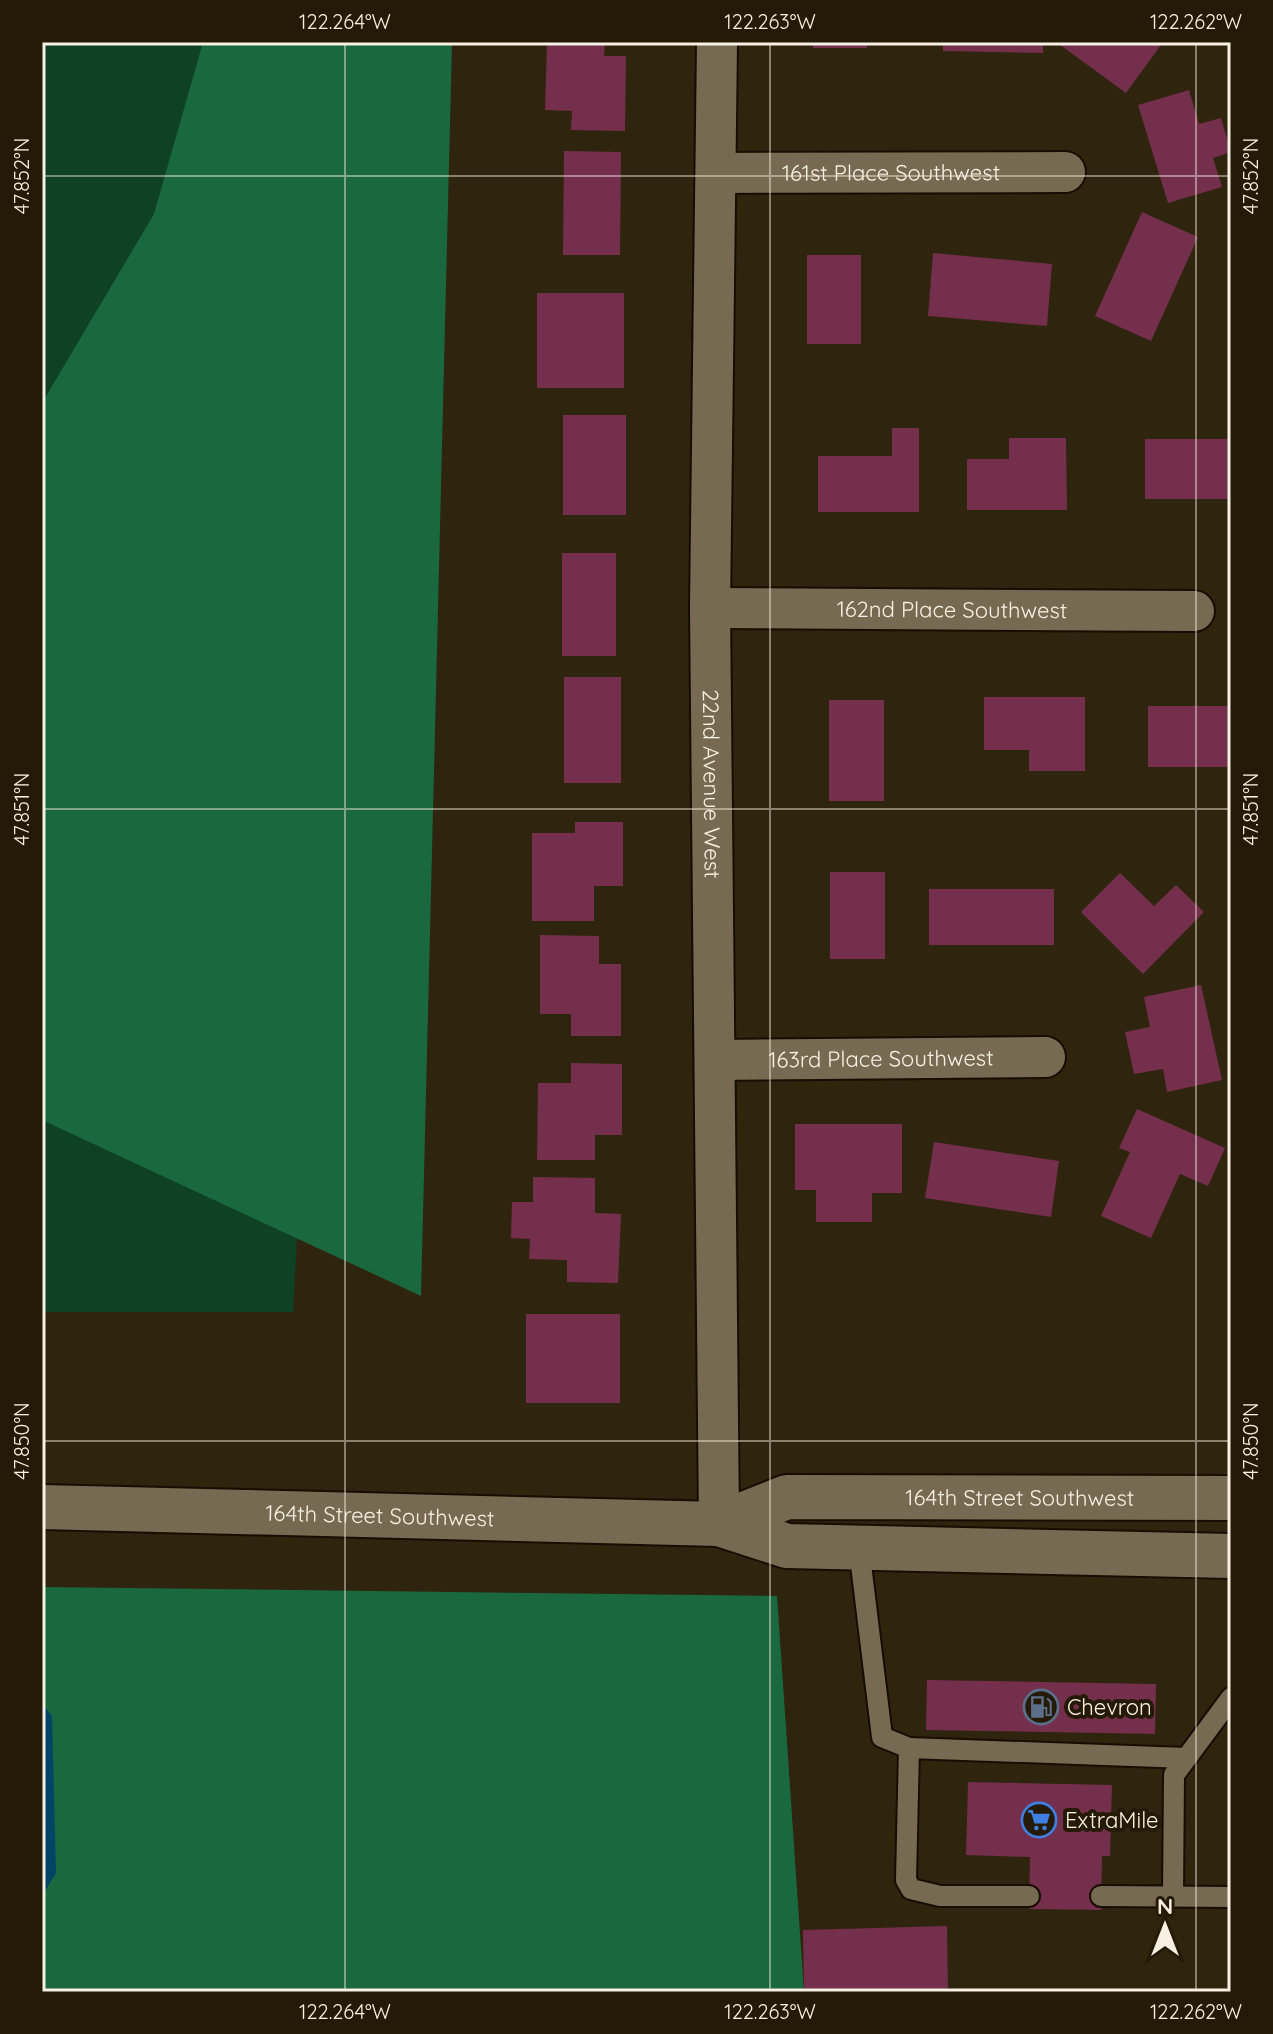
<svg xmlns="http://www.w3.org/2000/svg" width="1273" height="2034" font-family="Quicksand,sans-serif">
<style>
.green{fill:#0f4125}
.forest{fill:#1a693e}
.water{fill:#024566}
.building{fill:#732f4c}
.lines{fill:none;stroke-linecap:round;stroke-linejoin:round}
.service-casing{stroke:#170d00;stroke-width:24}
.minor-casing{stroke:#170d00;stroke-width:44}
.secondary-casing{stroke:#170d00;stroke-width:48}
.service{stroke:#776a53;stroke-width:20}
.minor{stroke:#776a53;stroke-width:40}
.secondary{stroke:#776a53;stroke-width:44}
.ticks{fill:none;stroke:#f8f1e3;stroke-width:2;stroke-opacity:0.45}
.labels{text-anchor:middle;stroke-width:8;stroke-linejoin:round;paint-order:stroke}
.street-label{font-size:22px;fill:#f8f1e3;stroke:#251a05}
.poi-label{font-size:22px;fill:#f8f1e3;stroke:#251a05;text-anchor:start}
.neatline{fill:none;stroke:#f8f1e3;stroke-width:3}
.ticks-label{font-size:20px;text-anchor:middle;fill:#f8f1e3}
</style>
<rect width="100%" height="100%" fill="#2f240e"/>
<polygon class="green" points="42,42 362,42 293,1312 42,1312"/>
<g class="forest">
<polygon points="203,42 452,42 421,1296 42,1120 42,403 154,214"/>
<polygon points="42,1587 777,1596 804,1992 42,1992"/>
</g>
<polygon class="water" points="42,1703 52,1716 56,1873 42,1896"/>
<g class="building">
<polygon points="547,42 605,42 604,56 626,56 625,131 571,130 572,111 545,110"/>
<rect x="813" y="42" width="54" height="6"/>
<polygon points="943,42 1043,42 1043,53 943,51"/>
<polygon points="1056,42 1163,42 1126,93"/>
<polygon points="1189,90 1199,124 1221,118 1231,152 1213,158 1222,187 1168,203 1138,105"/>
<polygon points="564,151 621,152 620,255 563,255"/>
<polygon points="1142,212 1198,237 1151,341 1095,316"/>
<polygon points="933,253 1052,264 1047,326 928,316"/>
<rect x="807" y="255" width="54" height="89"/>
<rect x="537" y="293" width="87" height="95"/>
<rect x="563" y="415" width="63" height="100"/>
<polygon points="892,428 919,428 919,512 818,512 818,456 892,456"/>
<polygon points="1009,438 1066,438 1067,510 967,510 967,459 1009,459"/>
<rect x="1145" y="439" width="86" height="60"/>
<rect x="562" y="553" width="54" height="103"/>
<rect x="564" y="677" width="57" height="106"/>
<polygon points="984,697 1085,697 1085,771 1029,771 1029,750 984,750"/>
<rect x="829" y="700" width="55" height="101"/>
<rect x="1148" y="706" width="83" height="61"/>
<polygon points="575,822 623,822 623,886 594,886 594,921 532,921 532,833 575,833"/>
<rect x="830" y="872" width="55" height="87"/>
<polygon points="1120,873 1154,906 1176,885 1204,912 1143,974 1081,912"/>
<rect x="929" y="889" width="125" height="56"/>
<polygon points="540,935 599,936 599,964 621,964 621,1036 571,1036 571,1014 540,1014"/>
<polygon points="1201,985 1222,1080 1167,1092 1163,1069 1134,1074 1125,1032 1150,1027 1144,997"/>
<polygon points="571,1063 622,1064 622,1135 595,1135 595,1160 537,1160 538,1083 571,1083"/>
<polygon points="1137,1109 1225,1148 1208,1186 1180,1174 1151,1238 1101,1216 1130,1152 1119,1148"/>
<polygon points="795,1124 902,1124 902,1193 872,1193 872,1222 816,1222 816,1190 795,1190"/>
<polygon points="934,1142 1059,1161 1051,1217 925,1198"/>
<polygon points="533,1177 595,1178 595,1213 621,1214 618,1283 567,1282 567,1260 529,1259 530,1239 511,1238 512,1202 533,1202"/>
<rect x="526" y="1314" width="94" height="89"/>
<polygon points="927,1680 1156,1684 1155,1734 926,1730"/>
<polygon points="968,1782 1112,1785 1110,1856 1102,1856 1101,1910 1029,1909 1030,1857 966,1855"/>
<polygon points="947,1926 948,1992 804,1992 803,1930"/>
</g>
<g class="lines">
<g class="service-casing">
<g id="service">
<polyline points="859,1548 882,1737 909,1748 906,1880 911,1889 940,1896 1029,1896"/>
<polyline points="909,1748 1186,1758"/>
<polyline points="1101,1896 1231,1897"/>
<polyline points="1173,1897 1174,1775 1231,1698"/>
</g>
</g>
<g class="minor-casing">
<g id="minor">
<path id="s1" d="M 717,42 L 710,608 L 719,1524"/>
<path id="s2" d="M 717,173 L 1065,172"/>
<path id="s3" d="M 710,608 L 1194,611"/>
<path id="s4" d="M 717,1060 L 1045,1057"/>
</g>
</g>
<g class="secondary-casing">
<g id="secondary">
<path id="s5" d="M 42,1507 L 719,1524 L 787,1546 L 1231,1556"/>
<path id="s6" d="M 719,1524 L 787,1497 L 1231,1498"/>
</g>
</g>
<use href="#service" class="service"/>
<use href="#minor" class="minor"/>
<use href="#secondary" class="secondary"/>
</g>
<path class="ticks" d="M 345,42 L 345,1992M 770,42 L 770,1992M 1196,42 L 1196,1992M 42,176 L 1231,176M 42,809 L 1231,809M 42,1441 L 1231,1441"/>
<defs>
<g id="fuel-ring" transform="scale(1.8)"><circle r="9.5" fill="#251a05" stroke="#5c6f8a" stroke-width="1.5"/><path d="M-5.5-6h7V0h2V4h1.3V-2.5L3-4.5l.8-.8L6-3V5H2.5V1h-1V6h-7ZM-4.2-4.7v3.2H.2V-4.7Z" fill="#5c6f8a"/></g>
<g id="supermarket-ring" transform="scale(1.8)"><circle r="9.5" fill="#251a05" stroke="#3f7fe0" stroke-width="1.5"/><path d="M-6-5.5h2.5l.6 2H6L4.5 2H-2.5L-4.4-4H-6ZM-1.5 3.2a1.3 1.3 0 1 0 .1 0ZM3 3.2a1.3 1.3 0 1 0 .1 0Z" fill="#3f7fe0"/></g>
</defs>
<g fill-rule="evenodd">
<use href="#fuel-ring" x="1041" y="1707"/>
<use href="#supermarket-ring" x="1039" y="1820"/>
</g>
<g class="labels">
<g class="street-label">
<text dy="8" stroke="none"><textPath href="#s2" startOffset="174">161st Place Southwest</textPath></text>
<text dy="8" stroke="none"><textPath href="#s3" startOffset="242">162nd Place Southwest</textPath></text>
<text dy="8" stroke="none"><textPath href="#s1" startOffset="742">22nd Avenue West</textPath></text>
<text dy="8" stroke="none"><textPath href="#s4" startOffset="164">163rd Place Southwest</textPath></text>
<text dy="8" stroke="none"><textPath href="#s6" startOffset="306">164th Street Southwest</textPath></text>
<text dy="8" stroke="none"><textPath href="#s5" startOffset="338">164th Street Southwest</textPath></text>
</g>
<g class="poi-label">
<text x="1067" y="1715">Chevron</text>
<text x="1065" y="1828">ExtraMile</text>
</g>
</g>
<rect width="1273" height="2034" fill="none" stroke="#251a05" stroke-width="88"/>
<g transform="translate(1165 1926)" stroke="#251a05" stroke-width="6" paint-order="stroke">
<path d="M0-6L14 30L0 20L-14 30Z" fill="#f8f1e3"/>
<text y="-12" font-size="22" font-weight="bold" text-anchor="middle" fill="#f8f1e3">N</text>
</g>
<rect x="44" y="44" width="1185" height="1946" class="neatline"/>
<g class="ticks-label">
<text x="345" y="29">122.264°W</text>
<text x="770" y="29">122.263°W</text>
<text x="1196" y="29">122.262°W</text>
<text transform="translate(22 176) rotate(-90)" y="7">47.852°N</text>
<text transform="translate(1251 176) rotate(-90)" y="7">47.852°N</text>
<text transform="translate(22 809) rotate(-90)" y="7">47.851°N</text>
<text transform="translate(1251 809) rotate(-90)" y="7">47.851°N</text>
<text transform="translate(22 1441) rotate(-90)" y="7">47.850°N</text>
<text transform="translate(1251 1441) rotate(-90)" y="7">47.850°N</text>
<text x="345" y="2019">122.264°W</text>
<text x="770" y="2019">122.263°W</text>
<text x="1196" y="2019">122.262°W</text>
</g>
</svg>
